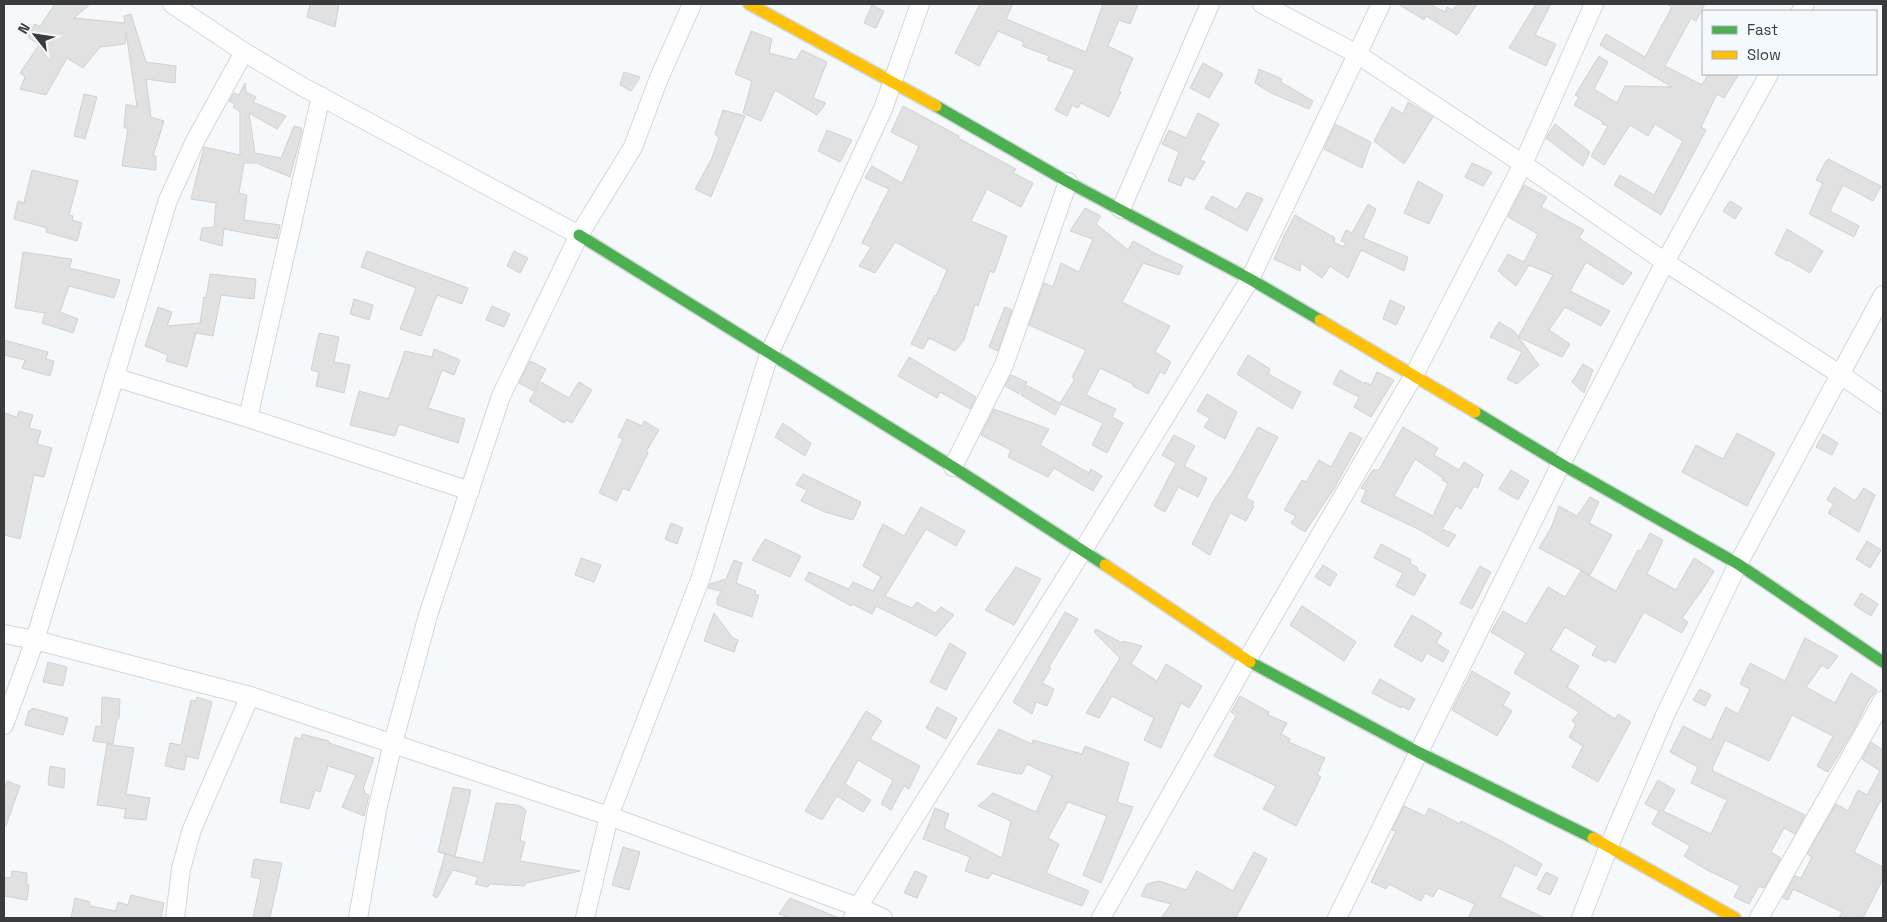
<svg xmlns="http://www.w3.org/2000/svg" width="1887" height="922" font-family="'Space Grotesk',sans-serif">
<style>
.building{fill:#e1e1e1;stroke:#d1d1d1;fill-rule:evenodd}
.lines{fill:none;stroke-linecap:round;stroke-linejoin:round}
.street-casing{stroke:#d3d6d9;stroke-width:20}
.fast-casing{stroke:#d3d6d9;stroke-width:14}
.slow-casing{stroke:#d3d6d9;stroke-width:14}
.street{stroke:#fefeff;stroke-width:18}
.fast{stroke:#4caf50;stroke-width:11}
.slow{stroke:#ffc107;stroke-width:11}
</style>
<rect width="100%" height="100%" fill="#f6f9fc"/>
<g class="building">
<polygon points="55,4 90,4 74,18 125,23 124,16 131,14 146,62 176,66 175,83 146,79 151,117 164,121 153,156 156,156 156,170 122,166 128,128 124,128 126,104 137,107 126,32 125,44 100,47 83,68 67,58 46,95 20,89 25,77 20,73 39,45 28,37 34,24 40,26"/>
<polygon points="310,4 339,4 335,27 307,17"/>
<polygon points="980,4 1013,4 1006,19 1086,52 1103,4 1138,4 1130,24 1119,20 1108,46 1133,58 1119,91 1121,92 1109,117 1081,103 1078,108 1072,105 1067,116 1055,110 1075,70 1047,60 1049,56 1022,46 1024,42 998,31 979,66 955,53"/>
<polygon points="1398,4 1434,4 1433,6 1445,12 1447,7 1452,10 1458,4 1477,4 1457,35 1426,16 1424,20"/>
<polygon points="1536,4 1551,4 1535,35 1556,44 1546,66 1509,48"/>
<polygon points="1666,4 1705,4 1696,21 1691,18 1665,66 1702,85 1708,74 1739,74 1724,98 1717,94 1701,127 1706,130 1661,215 1614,185 1620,175 1654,195 1683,141 1655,124 1648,136 1630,125 1604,165 1591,156 1608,126 1602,124 1603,122 1574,105 1579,97 1575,95 1599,56 1608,62 1594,89 1617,103 1625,86 1672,87 1600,45 1606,34 1645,57 1672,7"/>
<polygon points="872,5 884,11 876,28 864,23"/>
<polygon points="751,31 772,39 769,53 796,60 802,50 827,62 813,98 826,103 817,115 775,90 761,121 743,113 752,81 735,74"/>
<polygon points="1203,63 1223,74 1209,98 1190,88"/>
<polygon points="1259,69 1282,79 1281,82 1313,101 1309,109 1271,93 1255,83"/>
<polygon points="624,72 640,77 631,91 620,85"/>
<polygon points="245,83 246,92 256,97 253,102 286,116 277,129 249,113 255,153 281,158 294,126 301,128 302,131 290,177 256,163 244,163 239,193 247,195 244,220 280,225 277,239 224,229 222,246 200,240 202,228 214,227 216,203 191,199 204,147 240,155 240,112 233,107 235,104 229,101 234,93 239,95"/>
<polygon points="84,94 97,97 85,139 74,136"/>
<polygon points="1408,102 1433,117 1404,164 1374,141 1392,107 1403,114"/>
<polygon points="903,106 959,136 958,138 1016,169 1013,173 1033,183 1021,207 987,189 971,221 1007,236 994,273 990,271 978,306 975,304 964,340 955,351 929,338 923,349 911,344 935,295 936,296 947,270 895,242 875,273 859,266 871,247 862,243 889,189 865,178 872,166 902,183 919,146 891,132"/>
<polygon points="723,110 745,116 711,197 695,189 711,160 719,138 715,134"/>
<polygon points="1198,113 1219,124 1200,160 1205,162 1194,180 1185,176 1181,186 1168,181 1179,152 1162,144 1169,130 1186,138"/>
<polygon points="1335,124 1371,142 1362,168 1324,149"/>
<polygon points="1555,124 1590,152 1583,166 1546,138"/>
<polygon points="827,130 852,140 840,162 818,151"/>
<polygon points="1828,159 1881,186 1873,201 1843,185 1830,211 1859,226 1854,237 1809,214 1823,183 1816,180 1826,161 1827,161"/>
<polygon points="1472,163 1492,172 1483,186 1465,177"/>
<polygon points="32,170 78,181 69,215 73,216 72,220 82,223 77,241 46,232 47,228 14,219 18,201 24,203"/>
<polygon points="1418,181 1443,195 1429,224 1404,213"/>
<polygon points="1524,185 1547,197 1541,207 1584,230 1579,238 1632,273 1623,285 1586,262 1570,291 1610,311 1601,326 1565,307 1549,330 1570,344 1562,357 1518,337 1553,275 1529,265 1516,286 1498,271 1508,254 1524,262 1538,234 1508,217"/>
<polygon points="1247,192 1263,199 1247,231 1205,208 1212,196 1237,210"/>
<polygon points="1730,201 1742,208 1735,219 1723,211"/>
<polygon points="1368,204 1376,209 1363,238 1408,257 1404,271 1361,250 1348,278 1330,266 1322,278 1301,263 1300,271 1274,259 1285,234 1295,215 1335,238 1334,242 1343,247 1346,243 1341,241 1346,230 1352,233"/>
<polygon points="1085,208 1101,216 1096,224 1128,250 1133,241 1150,250 1150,251 1183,266 1179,275 1143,263 1122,302 1170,326 1155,352 1171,362 1165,374 1160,372 1148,394 1133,386 1133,384 1100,368 1086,395 1116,409 1112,417 1123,423 1107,453 1092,445 1103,423 1061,404 1055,415 1021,395 1026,385 1060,403 1075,379 1072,377 1086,350 1029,325 1044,283 1053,287 1061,263 1079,272 1093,239 1070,231"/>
<polygon points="1787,229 1823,251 1810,273 1788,260 1787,261 1775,254"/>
<polygon points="367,251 468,288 462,304 437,295 421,336 400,329 416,288 361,267"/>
<polygon points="514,251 528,258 520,273 507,266"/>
<polygon points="23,252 72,259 69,268 120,280 114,298 69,286 60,312 78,319 73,333 42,323 45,313 15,308"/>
<polygon points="210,274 256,279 254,299 221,295 213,336 196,333 187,367 166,361 168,355 145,346 158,307 172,312 167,326 200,323 204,297 206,298"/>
<polygon points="354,299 373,305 369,320 350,314"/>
<polygon points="1390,300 1405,307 1396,325 1383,319"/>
<polygon points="492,306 510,314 504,327 486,320"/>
<polygon points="1005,307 1012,310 998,351 989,347"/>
<polygon points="1499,322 1514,331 1539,365 1517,384 1507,379 1522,352 1490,337"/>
<polygon points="319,333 339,337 334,362 350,365 344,393 316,386 319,372 311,370"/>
<polygon points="4,340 48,352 46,359 54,361 50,376 22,368 25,360 4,355"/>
<polygon points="434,349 460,360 454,375 442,370 428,408 465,419 458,443 399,424 395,436 350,425 359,391 388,399 405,351 432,357"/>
<polygon points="1248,355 1270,369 1268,374 1301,392 1292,409 1237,374"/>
<polygon points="909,357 976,397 970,409 940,392 937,398 898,376"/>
<polygon points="530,361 546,369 534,391 519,383"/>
<polygon points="1583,364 1593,370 1584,393 1572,382"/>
<polygon points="1340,370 1365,384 1365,382 1371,385 1377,372 1394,380 1371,417 1354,407 1359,397 1333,384"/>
<polygon points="1011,375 1027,382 1019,394 1005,386"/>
<polygon points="541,382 569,398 579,382 592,390 572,423 566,420 564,423 529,401"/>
<polygon points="1207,394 1237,412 1225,439 1204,427 1210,418 1197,411"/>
<polygon points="994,409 1049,429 1040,445 1089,473 1091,469 1102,476 1093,491 1054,468 1048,477 1008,457 1011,450 981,435"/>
<polygon points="19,411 33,415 29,428 41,431 37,444 52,448 44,477 34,475 20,539 4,535 4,413 17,417"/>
<polygon points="627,419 642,426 644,421 659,430 646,452 648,453 629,491 623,488 617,501 599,493 623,439 618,437"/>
<polygon points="783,423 811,443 805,456 775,437"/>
<polygon points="1258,427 1278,437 1246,498 1254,502 1252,505 1254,506 1246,521 1230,513 1210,555 1192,544 1214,500 1231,475"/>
<path d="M 1403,427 L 1438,448 L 1434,455 L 1459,470 L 1464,462 L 1483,474 L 1478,488 L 1474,486 L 1461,509 L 1456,506 L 1442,529 L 1456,535 L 1448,547 L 1420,530 L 1361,502 L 1366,490 L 1361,488 L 1373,470 L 1379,470 ZM 1415,459 L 1443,478 L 1442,480 L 1448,483 L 1433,516 L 1394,496 Z"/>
<polygon points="1350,432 1362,438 1335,487 1305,532 1291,523 1296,516 1284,510 1302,480 1306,482 1319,460 1331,467"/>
<polygon points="1737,433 1775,453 1747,506 1682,472 1696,445 1723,459"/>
<polygon points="1823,434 1838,443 1832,455 1816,447"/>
<polygon points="1174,435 1195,446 1184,466 1207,478 1198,497 1178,487 1165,512 1154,506 1176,463 1162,455"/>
<polygon points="1511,470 1529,481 1518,500 1499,489"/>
<polygon points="803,474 861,502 853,520 825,512 801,501 807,490 796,485"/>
<polygon points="1834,487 1855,501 1864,488 1875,495 1859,532 1828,513 1834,504 1827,500"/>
<polygon points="1590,497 1599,502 1589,523 1612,535 1590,575 1539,548 1551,528 1559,506 1577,516"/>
<polygon points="921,507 965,531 956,546 926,529 885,596 912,608 917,602 935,613 941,607 954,615 936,636 876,606 872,614 852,604 851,606 805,580 809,572 849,589 853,582 873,591 881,577 863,566 883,524 904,536"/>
<polygon points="671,523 683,528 677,544 665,539"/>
<polygon points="1650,533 1663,540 1647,574 1676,590 1694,558 1714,571 1707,583 1682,618 1688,622 1682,633 1644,612 1615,663 1608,659 1606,662 1592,655 1597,646 1565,627 1551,650 1579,666 1567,687 1615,719 1618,714 1631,722 1598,782 1572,767 1583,746 1569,737 1576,724 1572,721 1579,712 1514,673 1526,653 1491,632 1503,611 1526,624 1548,587 1565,597 1581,571 1616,591 1638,550 1641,551"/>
<polygon points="765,539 801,556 790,577 752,560"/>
<polygon points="1867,541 1881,550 1870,568 1856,559"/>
<polygon points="1381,544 1411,560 1410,563 1418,568 1418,571 1426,575 1414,596 1396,586 1403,573 1374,558"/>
<polygon points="581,558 601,565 594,582 575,575"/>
<polygon points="734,560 742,563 736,583 756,591 755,595 759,595 752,617 717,605 717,599 721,591 708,588 710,584 726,579"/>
<polygon points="1323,565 1337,574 1330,586 1315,577"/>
<polygon points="1480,566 1491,572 1472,609 1460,603"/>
<polygon points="1016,567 1041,579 1014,625 985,610"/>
<polygon points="1861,593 1878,604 1871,616 1854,605"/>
<polygon points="1302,606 1356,642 1344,661 1290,625"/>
<polygon points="1065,612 1078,619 1049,667 1051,668 1042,683 1054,689 1047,706 1036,702 1032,714 1013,702"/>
<polygon points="714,613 733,638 738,640 734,652 704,641"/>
<polygon points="1412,615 1442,633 1436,643 1449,651 1443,662 1427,653 1422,662 1394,646"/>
<polygon points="1096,629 1122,643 1123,641 1142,646 1131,664 1157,681 1166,664 1202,686 1189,708 1181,703 1161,748 1144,740 1154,718 1112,696 1099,718 1086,713 1120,658 1094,632"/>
<polygon points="1805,638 1838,656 1828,669 1822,665 1806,687 1835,703 1851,673 1877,690 1869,700 1853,731 1828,772 1817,766 1833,736 1792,715 1769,761 1725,740 1712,769 1713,771 1805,815 1795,834 1784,828 1771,852 1781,858 1764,888 1759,886 1749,904 1734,897 1740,886 1705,869 1684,856 1690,846 1652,824 1659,811 1645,804 1658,780 1675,790 1663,811 1711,834 1727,800 1691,783 1698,767 1670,752 1683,726 1711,740 1726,707 1738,714 1750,689 1740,684 1750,663 1785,681"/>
<polygon points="950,643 966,653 946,690 930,682"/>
<polygon points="48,662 67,667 63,686 43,682"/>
<polygon points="1472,671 1510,693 1503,705 1512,711 1497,736 1452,710"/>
<polygon points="1380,679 1415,699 1409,710 1402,706 1401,708 1372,693"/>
<polygon points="1700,689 1711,695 1705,706 1693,700"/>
<polygon points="1240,696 1269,712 1268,715 1287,723 1281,734 1290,739 1289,742 1325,758 1317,775 1321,777 1296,826 1263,809 1276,786 1214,756 1236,716 1231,712"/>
<polygon points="102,697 120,699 119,719 117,719 113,744 93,741 96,726 101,727"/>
<polygon points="197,697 212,702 198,759 187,756 184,770 165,766 170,743 181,745 191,700 196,701"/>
<polygon points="937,707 957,718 946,739 926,728"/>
<polygon points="32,708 68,718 63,735 25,725 29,710 31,711"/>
<polygon points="866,711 882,721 870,739 920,766 909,789 904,786 891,810 881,804 893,780 858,760 845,784 871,800 863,812 837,796 822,820 805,811"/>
<polygon points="999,729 1032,744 1033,740 1082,754 1085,746 1129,763 1117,802 1133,807 1101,883 1083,875 1107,816 1068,802 1048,838 1059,844 1046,873 1089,891 1082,906 992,873 988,879 965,871 970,857 923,839 935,808 949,814 944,828 1002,858 1011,821 978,806 993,793 1036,812 1052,776 1027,764 1022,774 1018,774 977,764"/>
<polygon points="302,734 329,741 329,743 374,758 363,789 365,790 364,793 369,795 364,816 342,807 356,775 328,766 320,792 315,790 309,809 280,802 295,737 301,739"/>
<polygon points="1871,742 1883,750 1883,803 1880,801 1854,852 1883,867 1883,879 1863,918 1839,918 1842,912 1793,889 1788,900 1783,898 1795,876 1801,878 1812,857 1807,854 1836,804 1848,811 1858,790 1867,795 1880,771 1862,759"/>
<polygon points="107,744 134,748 126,794 150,798 146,820 124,818 126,809 97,805"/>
<polygon points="50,766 65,769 64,788 48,785"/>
<polygon points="7,781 20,786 6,826 4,825 4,790"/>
<polygon points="453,787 471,790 455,856 438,852"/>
<polygon points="496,803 518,805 526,810 520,840 525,842 520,861 580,871 526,883 524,886 489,884 488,887 475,884 478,877 453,870 437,898 433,896 445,854 483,863"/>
<polygon points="1404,806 1425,816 1429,808 1460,824 1461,821 1503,842 1542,864 1536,876 1515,865 1500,897 1545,918 1468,918 1475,904 1438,888 1433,897 1425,893 1421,901 1389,884 1386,889 1371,882 1396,831 1392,830"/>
<polygon points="623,847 640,852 629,890 612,885"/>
<polygon points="1254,852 1267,859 1236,918 1161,918 1171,904 1141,896 1147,884 1159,881 1186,890 1197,871 1233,891"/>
<polygon points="254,859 282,863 270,918 253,918 261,879 251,877"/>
<polygon points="12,871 27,873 27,885 29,885 27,900 4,896 4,877 11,878"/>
<polygon points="915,871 927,876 917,898 904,893"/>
<polygon points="1546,872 1558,878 1550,895 1537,889"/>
<polygon points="131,895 164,903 162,913 162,918 71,918 75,898 90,902 90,906 116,911 118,902 128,905"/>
<polygon points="790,898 839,918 789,918 779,914"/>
</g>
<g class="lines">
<g class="street-casing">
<g id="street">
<polyline points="172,4 244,52 303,87 579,235"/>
<polyline points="1262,4 1357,54 1523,164 1665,262 1841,375 1883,404"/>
<polyline points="1801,11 1805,4"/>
<polyline points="1121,209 1210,4"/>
<polyline points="114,377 248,418 470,491"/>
<polyline points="248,418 321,96"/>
<polyline points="953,467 1004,365 1068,182"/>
<polyline points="4,634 35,640 250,696 609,816 858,907 883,918"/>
<polyline points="4,725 35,640 168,200 195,141 244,52"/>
<polyline points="175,918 181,869 192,829 250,696"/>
<polyline points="358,918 377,810 393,743 429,612 501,396 579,235 633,147 659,78 692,4"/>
<polyline points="585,918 609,816 701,577 769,354 883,109 920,4"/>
<polyline points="853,918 858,907 1083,550 1250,279 1381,4"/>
<polyline points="1101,918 1247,660 1414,375 1523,164 1594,4"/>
<polyline points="1337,918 1561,464 1665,262 1769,74"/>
<polyline points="1581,918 1609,846 1666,713 1738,564 1883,295"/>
<polyline points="1759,918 1883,700"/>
</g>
</g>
<g class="fast-casing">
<g id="fast">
<polyline points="936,106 1068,182 1250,279 1320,320"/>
<polyline points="579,235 953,467 1105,565"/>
<polyline points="1475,412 1561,464 1738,564 1883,662"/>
<polyline points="1250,662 1418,752 1593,838"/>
</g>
</g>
<g class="slow-casing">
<g id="slow">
<polyline points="749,4 936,106"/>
<polyline points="1320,320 1475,412"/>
<polyline points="1105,565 1250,662"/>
<polyline points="1593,838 1735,918"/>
</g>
</g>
<use href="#street" class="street"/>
<use href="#fast" class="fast"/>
<use href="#slow" class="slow"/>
</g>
<rect width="1887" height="922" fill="none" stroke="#393c3f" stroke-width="10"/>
<rect x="1702" y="10" width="175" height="65" fill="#f4f9fe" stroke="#a9adb2"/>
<rect x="1712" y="26" width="25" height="8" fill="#4caf50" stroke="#a9adb2"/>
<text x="1747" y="35" font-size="15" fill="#393c3f">Fast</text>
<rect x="1712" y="51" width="25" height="8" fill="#ffc107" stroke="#a9adb2"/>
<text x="1747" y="60" font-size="15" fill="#393c3f">Slow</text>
<g transform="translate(35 35) rotate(300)" stroke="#f4f9fe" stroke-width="4" paint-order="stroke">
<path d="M0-4L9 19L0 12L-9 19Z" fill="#393c3f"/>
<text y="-8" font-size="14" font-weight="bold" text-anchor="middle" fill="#393c3f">N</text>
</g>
</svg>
